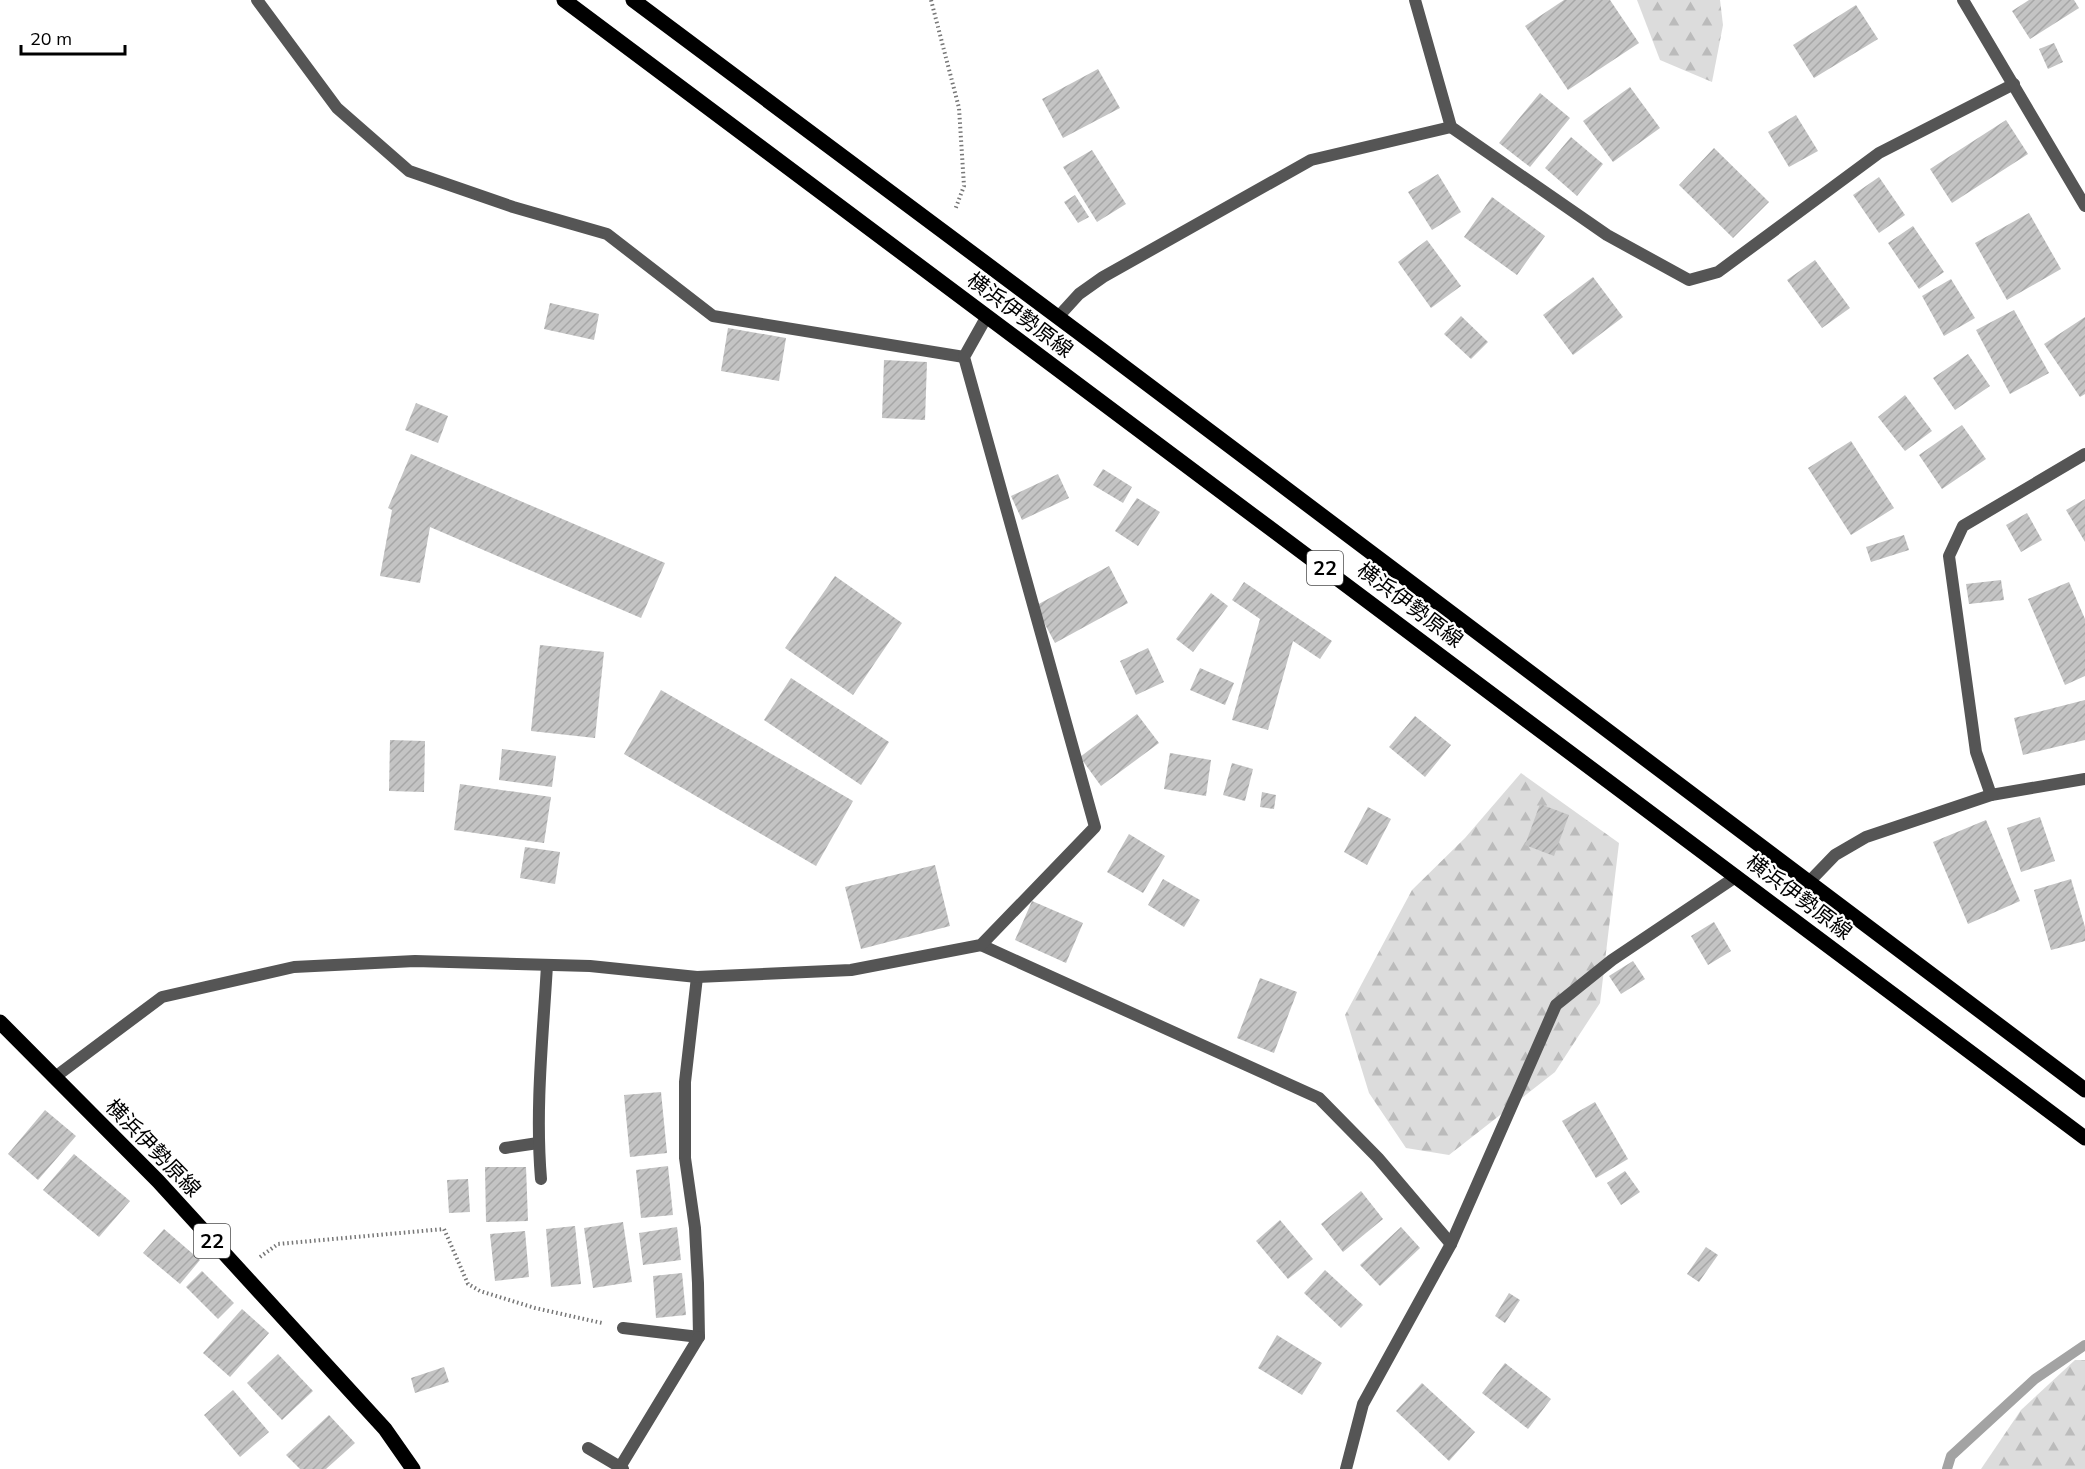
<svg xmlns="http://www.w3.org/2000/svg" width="2085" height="1469" font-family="Mulish,'Noto Sans JP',sans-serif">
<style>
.forest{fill:url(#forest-firs)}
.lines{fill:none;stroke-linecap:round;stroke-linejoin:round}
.stream{stroke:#a3a3a3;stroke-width:10}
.building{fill:url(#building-hatch)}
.path{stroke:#777;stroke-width:4;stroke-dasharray:1.5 3;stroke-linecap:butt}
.service{stroke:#555;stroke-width:12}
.minor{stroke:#555;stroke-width:12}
.tertiary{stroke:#555;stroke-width:12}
.primary{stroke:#000;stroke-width:15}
.labels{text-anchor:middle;stroke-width:4.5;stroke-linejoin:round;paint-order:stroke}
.shield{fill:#fff;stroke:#4c4c4c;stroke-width:1.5}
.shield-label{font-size:20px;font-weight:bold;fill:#000}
.street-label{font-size:21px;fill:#000;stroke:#fff}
</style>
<defs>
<pattern id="forest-firs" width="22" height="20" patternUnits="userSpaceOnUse" patternTransform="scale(1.5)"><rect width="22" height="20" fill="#dcdcdc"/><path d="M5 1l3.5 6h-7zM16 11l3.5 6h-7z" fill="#bbb"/></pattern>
<pattern id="building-hatch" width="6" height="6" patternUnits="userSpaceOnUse" patternTransform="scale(1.5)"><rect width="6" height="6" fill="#c4c4c4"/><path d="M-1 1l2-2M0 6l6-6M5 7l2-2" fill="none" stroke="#a7a7a7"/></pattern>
</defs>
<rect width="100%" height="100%" fill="#fff"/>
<g class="forest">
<polygon points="1637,0 1720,0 1723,25 1712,82 1660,60"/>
<polygon points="1521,773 1619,843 1600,1003 1555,1072 1449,1155 1406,1148 1369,1093 1345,1015 1412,890 1465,838"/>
<polygon points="2075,1360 2085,1360 2085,1469 1981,1469 2021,1410"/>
</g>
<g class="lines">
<polyline class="stream" points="1947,1469 1951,1456 2035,1379 2085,1345"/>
</g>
<g class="building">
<polygon points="1564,0 1610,0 1639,43 1568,90 1525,26"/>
<polygon points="2029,0 2074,0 2079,8 2030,39 2012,11"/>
<polygon points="1856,5 1878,39 1814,78 1793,45"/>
<polygon points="2054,43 2063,62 2048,69 2039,49"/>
<polygon points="1098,69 1120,108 1063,138 1042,99"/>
<polygon points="1630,87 1660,128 1613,162 1583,121"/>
<polygon points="1540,93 1570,118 1530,167 1499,143"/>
<polygon points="1796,115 1818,151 1789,167 1768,132"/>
<polygon points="2006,120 2028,154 1952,203 1930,169"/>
<polygon points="1571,137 1603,164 1577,196 1545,168"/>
<polygon points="1714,148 1769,202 1733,238 1679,185"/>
<polygon points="1092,150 1126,204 1097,222 1063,167"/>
<polygon points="1438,174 1461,212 1432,230 1408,192"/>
<polygon points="1879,177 1905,215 1879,233 1853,195"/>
<polygon points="1075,195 1089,217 1078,223 1064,202"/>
<polygon points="1492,197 1545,236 1517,275 1464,237"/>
<polygon points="2029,213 2061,269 2007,300 1975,243"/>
<polygon points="1913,226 1944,272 1919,289 1888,243"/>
<polygon points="1427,240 1461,286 1431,308 1398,262"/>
<polygon points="1815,260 1850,308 1822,328 1787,280"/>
<polygon points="1593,277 1623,317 1573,355 1543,315"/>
<polygon points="1951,279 1975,318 1944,336 1922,296"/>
<polygon points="550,303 599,314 594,340 544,329"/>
<polygon points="2014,310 2049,373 2010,394 1976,330"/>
<polygon points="1461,316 1488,342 1471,359 1444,334"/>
<polygon points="2085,317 2085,394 2080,397 2044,344"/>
<polygon points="728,328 786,338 779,381 721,371"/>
<polygon points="1968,354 1990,386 1955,410 1933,378"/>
<polygon points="884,360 927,362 925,420 882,418"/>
<polygon points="1905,395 1932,431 1905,451 1878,417"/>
<polygon points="416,403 448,416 438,443 405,430"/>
<polygon points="1962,425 1986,459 1942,489 1919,455"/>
<polygon points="1851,441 1894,508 1851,535 1808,468"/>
<polygon points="411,454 665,563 641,618 430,527 420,583 380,576 392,510 388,508"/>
<polygon points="1103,469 1132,487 1123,503 1093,485"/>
<polygon points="1058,474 1069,498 1022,520 1011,496"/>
<polygon points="1137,498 1160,512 1138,546 1115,531"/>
<polygon points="2085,499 2085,542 2066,510"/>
<polygon points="2027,513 2042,540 2021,552 2006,525"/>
<polygon points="1904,535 1909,550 1871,562 1866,547"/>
<polygon points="1109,566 1128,603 1055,643 1035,606"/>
<polygon points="835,576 902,623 853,695 785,648"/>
<polygon points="2001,580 2004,600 1969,604 1966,584"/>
<polygon points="1244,582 1332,641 1320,659 1293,641 1268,730 1232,720 1260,619 1232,600"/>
<polygon points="2069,582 2085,619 2085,676 2065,685 2028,599"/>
<polygon points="1211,593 1228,606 1193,652 1176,639"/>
<polygon points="540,645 604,652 595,738 531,731"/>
<polygon points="1148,648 1164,682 1136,695 1120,661"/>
<polygon points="1200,668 1234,683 1225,705 1190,690"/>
<polygon points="791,678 889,742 861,785 764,720"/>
<polygon points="661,690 853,801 816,866 624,754"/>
<polygon points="2085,700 2085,740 2023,755 2014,718"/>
<polygon points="1137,714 1159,743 1101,786 1080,757"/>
<polygon points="1415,716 1451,745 1425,777 1389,747"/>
<polygon points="390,740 425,741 424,792 389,791"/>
<polygon points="502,749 556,756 552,787 499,780"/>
<polygon points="1170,753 1211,760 1206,796 1164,789"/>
<polygon points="1232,763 1253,769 1245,801 1223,795"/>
<polygon points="460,784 551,797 544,843 454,830"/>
<polygon points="1262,792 1276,795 1274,809 1260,807"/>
<polygon points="1540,804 1569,815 1554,856 1525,845"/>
<polygon points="1368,807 1391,819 1367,865 1344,852"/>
<polygon points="2040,817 2055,861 2021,872 2007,828"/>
<polygon points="1986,820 2020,901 1968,924 1933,842"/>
<polygon points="1129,834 1165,856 1143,893 1107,872"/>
<polygon points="525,847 560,852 555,884 520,878"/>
<polygon points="935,865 950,926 861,949 845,887"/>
<polygon points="1163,879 1200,900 1184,927 1148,905"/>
<polygon points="2071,879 2085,927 2085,941 2051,950 2034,890"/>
<polygon points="1032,901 1083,923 1066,963 1015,940"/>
<polygon points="1714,922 1731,951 1708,965 1691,936"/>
<polygon points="1633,961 1645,979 1621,994 1609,976"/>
<polygon points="1260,978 1297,992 1274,1053 1237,1038"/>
<polygon points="661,1092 667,1153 630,1157 624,1095"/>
<polygon points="1595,1102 1628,1159 1596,1178 1562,1121"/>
<polygon points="45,1110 76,1136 38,1180 8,1154"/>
<polygon points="74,1154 130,1201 99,1237 43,1190"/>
<polygon points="668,1166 673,1215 641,1218 636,1170"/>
<polygon points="485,1167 526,1167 528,1221 486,1222"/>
<polygon points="1625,1171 1640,1192 1621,1205 1607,1183"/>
<polygon points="468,1179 470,1212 449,1213 447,1180"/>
<polygon points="1361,1191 1383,1219 1343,1252 1321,1224"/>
<polygon points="1280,1220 1313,1259 1288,1279 1256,1241"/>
<polygon points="623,1222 632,1282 593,1288 584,1228"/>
<polygon points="575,1226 581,1284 551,1287 546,1229"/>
<polygon points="677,1227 681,1260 643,1265 639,1233"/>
<polygon points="1401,1227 1420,1248 1380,1286 1360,1265"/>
<polygon points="164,1229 200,1260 180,1284 143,1253"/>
<polygon points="525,1231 529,1277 495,1281 490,1234"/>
<polygon points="1706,1247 1718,1255 1699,1282 1687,1274"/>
<polygon points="1325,1270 1363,1305 1341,1328 1304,1293"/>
<polygon points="202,1271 234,1303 218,1319 186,1287"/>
<polygon points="682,1273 686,1315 656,1318 653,1276"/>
<polygon points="1509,1293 1520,1300 1505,1323 1495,1316"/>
<polygon points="242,1309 269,1333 230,1377 203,1353"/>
<polygon points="1277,1335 1322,1363 1302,1395 1258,1368"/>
<polygon points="278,1354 313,1391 282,1420 247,1383"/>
<polygon points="1505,1363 1551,1399 1528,1429 1482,1393"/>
<polygon points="444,1367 449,1382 415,1393 411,1378"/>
<polygon points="1422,1383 1475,1432 1449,1461 1396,1411"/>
<polygon points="233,1390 269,1432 240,1457 204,1415"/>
<polygon points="329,1415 355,1443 326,1469 300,1469 286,1455"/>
</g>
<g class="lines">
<g class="path">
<polyline points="931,0 959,108 964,186 955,210"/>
<polyline points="260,1257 278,1244 444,1229 468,1284 480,1291 535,1308 602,1323"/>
</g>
<g class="service">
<polyline points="257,0 337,108 409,171 513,207 607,234 713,316 964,357"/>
<polyline points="505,1148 538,1143"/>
<path d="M 541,1179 C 535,1108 543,1036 547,965"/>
<polyline points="623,1328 699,1337 698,1283 695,1228 685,1158 685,1082 697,977"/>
<polyline points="588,1448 620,1467"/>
<polyline points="623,1469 620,1467 699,1337"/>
</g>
<g class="minor">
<polyline points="1415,0 1451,127 1607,235 1689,280 1718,272 1879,153 2014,84"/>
<polyline points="1058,317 1079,294 1103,277 1311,160 1451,127"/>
<polyline points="1991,795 1976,752 1949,556 1963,526 2085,454"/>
<polyline points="1808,883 1835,855 1866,837 1991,795 2085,779"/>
<polyline points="981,945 1319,1098 1378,1158 1451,1244"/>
<polyline points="55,1077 162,997 294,967 415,961 590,966 697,977 851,970 981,945 1095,827 964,357 987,316"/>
<polyline points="1346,1469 1363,1404 1451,1244 1556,1005 1612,960 1737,876"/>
</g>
<polyline class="tertiary" points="1963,0 2085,206"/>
<g class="primary">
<polyline points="564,0 2085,1138"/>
<polyline points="633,0 1102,350 2085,1090"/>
<polyline points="0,1022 158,1181 385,1429 413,1469"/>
</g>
</g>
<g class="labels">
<g class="shield">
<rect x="1307" y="551" width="36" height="34" rx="4.5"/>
<rect x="194" y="1224" width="36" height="34" rx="4.5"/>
</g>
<g class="shield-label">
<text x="1325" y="575">22</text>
<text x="212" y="1248">22</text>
</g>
<g class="street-label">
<text transform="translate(1020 315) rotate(37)" y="7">横浜伊勢原線</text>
<text transform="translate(1410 605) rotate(37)" y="7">横浜伊勢原線</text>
<text transform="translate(1799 897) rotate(37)" y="7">横浜伊勢原線</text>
<text transform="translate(153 1148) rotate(46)" y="7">横浜伊勢原線</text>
</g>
</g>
<path d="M21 45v9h104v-9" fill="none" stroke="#000000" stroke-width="3"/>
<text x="30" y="45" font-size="18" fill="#000000" stroke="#ffffff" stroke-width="4.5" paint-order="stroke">20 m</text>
</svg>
